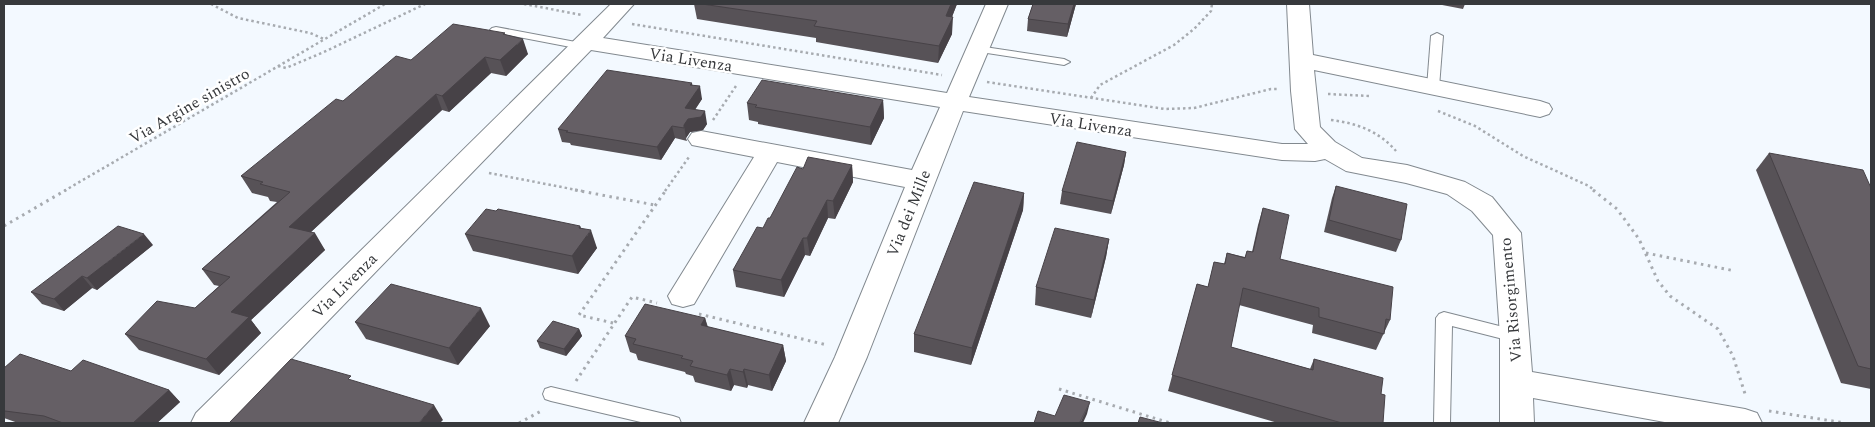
<svg xmlns="http://www.w3.org/2000/svg" width="1875" height="427" font-family="Spectral,serif">
<style>
.lines{fill:none;stroke-linecap:round;stroke-linejoin:round}
.lane-casing{stroke:#82898f;stroke-width:2}
.street-casing{stroke:#82898f;stroke-width:2}
.path-far1{stroke:#a7abb0;stroke-width:2.5;stroke-dasharray:2.5 3;stroke-linecap:butt}
.path{stroke:#a7abb0;stroke-width:3;stroke-dasharray:2.5 4.5;stroke-linecap:butt}
.lane{fill:#fff;fill-rule:evenodd}
.street{fill:#fff;fill-rule:evenodd}
.wall{fill:#575257}
.shaded-wall{fill:#474247}
.building{fill:#655f65;stroke:#474247}
.labels{text-anchor:middle;stroke-width:5;stroke-linejoin:round;paint-order:stroke}
.street-label{font-size:16px;fill:#37393c;stroke:#fff}
</style>
<rect width="100%" height="100%" fill="#f3f9ff"/>
<g class="lines">
<g class="lane-casing">
<g id="lane">
<polygon points="496,27 581,43 587,46 581,49 492,32 490,30 492,28"/>
<polygon points="1437,33 1443,36 1439,87 1433,91 1427,87 1431,36"/>
<polygon points="978,46 1064,59 1070,62 1064,65 974,51 972,49"/>
<polygon points="1444,312 1515,330 1520,332 1523,336 1520,340 1515,342 1452,326 1450,423 1434,423 1436,318 1439,314"/>
<polygon points="551,387 673,416 679,418 681,423 645,423 551,401 545,399 543,394 545,389"/>
</g>
</g>
<g class="street-casing">
<polygon id="street" points="611,4 634,4 603,38 947,93 986,4 1008,4 969,97 1282,144 1308,144 1295,129 1291,91 1287,4 1309,4 1313,55 1540,101 1549,104 1552,109 1549,114 1540,117 1314,70 1320,127 1335,142 1362,158 1407,165 1465,182 1492,197 1521,233 1532,372 1745,409 1757,413 1762,423 1670,423 1533,398 1534,423 1500,423 1500,336 1493,235 1472,211 1447,194 1406,183 1346,171 1325,159 1315,161 1282,160 963,111 867,357 838,423 804,423 835,357 905,187 777,162 694,304 683,307 672,304 668,296 754,157 692,145 688,139 692,133 701,131 912,170 940,107 591,50 229,423 191,423 196,413"/>
</g>
<g class="path-far1">
<polyline points="211,4 238,18 310,33 324,39"/>
<polyline points="524,4 582,15"/>
<polyline points="632,24 942,75"/>
<polyline points="278,66 286,68 324,52 425,4"/>
<polyline points="987,82 1165,109 1194,108 1271,89 1279,89"/>
<polyline points="1328,94 1369,96"/>
<polyline points="1091,98 1100,85 1174,45 1194,29 1211,11 1212,4"/>
<polyline points="1438,111 1475,126 1523,156 1589,186 1595,191"/>
<polyline points="713,120 736,86"/>
<path d="M 1331,120 C 1356,123 1379,131 1396,151"/>
<polyline points="489,173 582,191"/>
<polyline points="64,191 385,4"/>
<polyline points="665,191 689,157"/>
</g>
<g class="path">
<polyline points="575,190 655,205"/>
<polyline points="1593,190 1617,209 1639,239 1658,281 1670,296 1718,329 1733,356 1746,397"/>
<polyline points="4,226 66,190"/>
<polyline points="1646,253 1735,271"/>
<polyline points="699,314 827,345"/>
<polyline points="613,323 579,315 666,190"/>
<polyline points="576,381 632,297 657,303"/>
<polyline points="1059,389 1170,423"/>
<polyline points="1769,411 1845,423"/>
<polyline points="519,423 543,410"/>
</g>
<use href="#lane" class="lane"/>
<use href="#street" class="street"/>
</g>
<g class="wall">
<polygon points="694,4 957,4 952,17 952,34 938,63 816,42 816,38 697,19"/>
<polygon points="1033,4 1076,4 1067,37 1027,31 1028,19"/>
<polygon points="1437,4 1465,4 1463,9"/>
<polygon points="505,35 528,54 506,76 491,73 449,112 442,110 311,232 325,250 251,320 261,333 219,375 139,350 125,334 195,308 219,286 214,285 202,269 277,202 270,201 268,197 252,193 241,176 343,101 411,60"/>
<polygon points="692,83 692,85 702,99 695,110 707,124 703,130 690,132 686,138 687,141 675,138 661,160 571,145 570,143 562,142 558,129"/>
<polygon points="883,100 884,118 871,145 758,124 758,122 749,120 747,103"/>
<polygon points="1126,152 1124,165 1111,214 1060,204 1062,191"/>
<polygon points="1769,153 1871,188 1871,389 1841,383 1756,170"/>
<polygon points="852,165 853,182 835,219 828,218 810,256 805,255 784,297 736,287 733,270 770,218 803,169"/>
<polygon points="1336,186 1401,240 1396,252 1324,232 1332,198"/>
<polygon points="1024,193 1023,210 971,365 914,352 914,334"/>
<polygon points="1263,208 1280,259 1390,320 1376,350 1312,333 1313,325 1239,305 1231,347 1310,369 1314,359 1381,394 1383,423 1278,423 1168,391 1197,284 1208,287 1214,262 1224,264 1227,253 1245,257 1247,251 1252,252 1258,225"/>
<polygon points="580,226 581,228 597,248 578,274 473,251 465,234"/>
<polygon points="1109,239 1106,257 1091,318 1035,305 1036,287"/>
<polygon points="153,245 97,290 92,288 64,311 42,304 31,292"/>
<polygon points="705,318 708,327 783,345 786,361 772,391 748,385 747,388 734,385 731,391 695,382 693,376 686,374 685,372 638,360 636,354 630,352 625,336"/>
<polygon points="355,322 490,326 458,365 366,339"/>
<polygon points="579,329 582,336 566,356 540,348 537,341"/>
<polygon points="4,368 71,371 169,390 180,402 157,423 18,423 4,418"/>
</g>
<g class="shaded-wall">
<polygon points="951,4 957,4 949,24 953,17 952,34 938,63 939,46 946,16"/>
<polygon points="1074,4 1076,4 1067,37 1068,24"/>
<polygon points="523,39 528,54 506,76 500,60"/>
<polygon points="485,57 491,73 449,112 442,96"/>
<polygon points="692,83 694,94 700,86 702,99 688,119 705,111 707,124 703,130 690,132 686,138 684,125 685,108 690,85"/>
<polygon points="436,94 442,110 299,243 289,227"/>
<polygon points="883,100 884,118 871,145 870,127"/>
<polygon points="672,126 675,138 661,160 657,147"/>
<polygon points="1126,152 1124,165 1111,214 1113,201"/>
<polygon points="852,165 853,182 835,219 833,201"/>
<polygon points="1024,193 1023,210 971,365 972,348"/>
<polygon points="827,200 828,218 810,256 807,238"/>
<polygon points="580,226 584,240 591,230 597,248 578,274 572,256 579,228"/>
<polygon points="315,233 325,250 251,320 261,333 219,375 206,359 231,312"/>
<polygon points="144,234 153,245 97,290 87,278"/>
<polygon points="803,238 805,255 784,297 781,280"/>
<polygon points="1109,239 1106,257 1091,318 1094,300"/>
<polygon points="82,276 92,288 64,311 54,299"/>
<polygon points="481,308 490,326 458,365 449,348"/>
<polygon points="705,318 709,334 701,325"/>
<polygon points="579,329 582,336 566,356 564,349"/>
<polygon points="783,345 786,361 772,391 769,375"/>
<polygon points="730,369 734,385 731,391 727,375"/>
<polygon points="744,369 748,385 747,388 743,372"/>
<polygon points="169,390 180,402 157,423 133,423"/>
<polygon points="1090,402 1087,414 1083,423 1080,423"/>
<polygon points="434,405 443,420 440,423 419,423"/>
</g>
<g class="building">
<polygon points="702,4 951,4 946,16 953,17 939,46 814,26 817,21"/>
<polygon points="1033,4 1074,4 1068,24 1028,19"/>
<polygon points="453,24 505,33 503,34 523,39 500,60 485,57 442,96 436,94 289,227 315,233 231,312 249,317 206,359 125,334 157,301 195,308 230,277 202,269 290,192 260,184 263,182 241,176 336,99 343,101 396,56 411,60"/>
<polygon points="607,70 692,83 690,85 700,86 685,108 705,111 701,117 688,119 684,125 684,128 672,126 657,147 566,132 568,131 558,129"/>
<polygon points="762,80 883,100 870,127 755,107 757,105 747,103"/>
<polygon points="1077,142 1126,152 1113,201 1062,191"/>
<polygon points="1769,153 1863,170 1871,188 1871,369 1858,366"/>
<polygon points="808,157 852,165 833,201 827,200 807,238 803,238 781,280 733,270 757,227 763,228 768,218 770,218 797,167 803,169"/>
<polygon points="974,182 1024,193 972,348 914,334"/>
<polygon points="1336,186 1407,204 1401,240 1329,220"/>
<polygon points="1263,208 1289,215 1280,259 1393,287 1390,320 1386,319 1384,334 1319,317 1319,308 1243,288 1231,347 1313,370 1314,359 1383,378 1381,394 1385,395 1383,423 1342,423 1172,375 1197,284 1208,287 1214,262 1225,264 1227,253 1245,258 1247,251 1253,252"/>
<polygon points="486,209 496,211 498,209 580,226 579,228 591,230 572,256 465,234"/>
<polygon points="118,226 144,234 87,278 82,276 54,299 31,292"/>
<polygon points="1055,228 1109,239 1094,300 1036,287"/>
<polygon points="391,284 481,308 449,348 355,322"/>
<polygon points="645,304 705,318 701,325 783,345 769,375 744,369 743,372 730,369 727,375 690,366 693,361 681,358 683,356 633,344 636,339 625,336"/>
<polygon points="553,321 579,329 564,349 537,341"/>
<polygon points="20,354 71,371 83,360 169,390 133,423 63,423 44,416 5,411 4,410 4,368"/>
<polygon points="291,359 351,376 348,379 434,405 419,423 229,423"/>
<polygon points="1064,395 1090,402 1080,422 1083,423 1034,423 1038,411 1055,416"/>
<polygon points="1140,417 1163,423 1138,423"/>
</g>
<g class="labels">
<g class="street-label">
<text transform="translate(691 59) rotate(9)" y="6">Via Livenza</text>
<text transform="translate(189 105) rotate(-30)" y="6">Via Argine sinistro</text>
<text transform="translate(1091 124) rotate(9)" y="6">Via Livenza</text>
<text transform="translate(908 213) rotate(-68)" y="6">Via dei Mille</text>
<text transform="translate(344 285) rotate(-45)" y="6">Via Livenza</text>
<text transform="translate(1510 300) rotate(-95)" y="6">Via Risorgimento</text>
</g>
</g>
<rect width="1875" height="427" fill="none" stroke="#37393c" stroke-width="10"/>
</svg>
